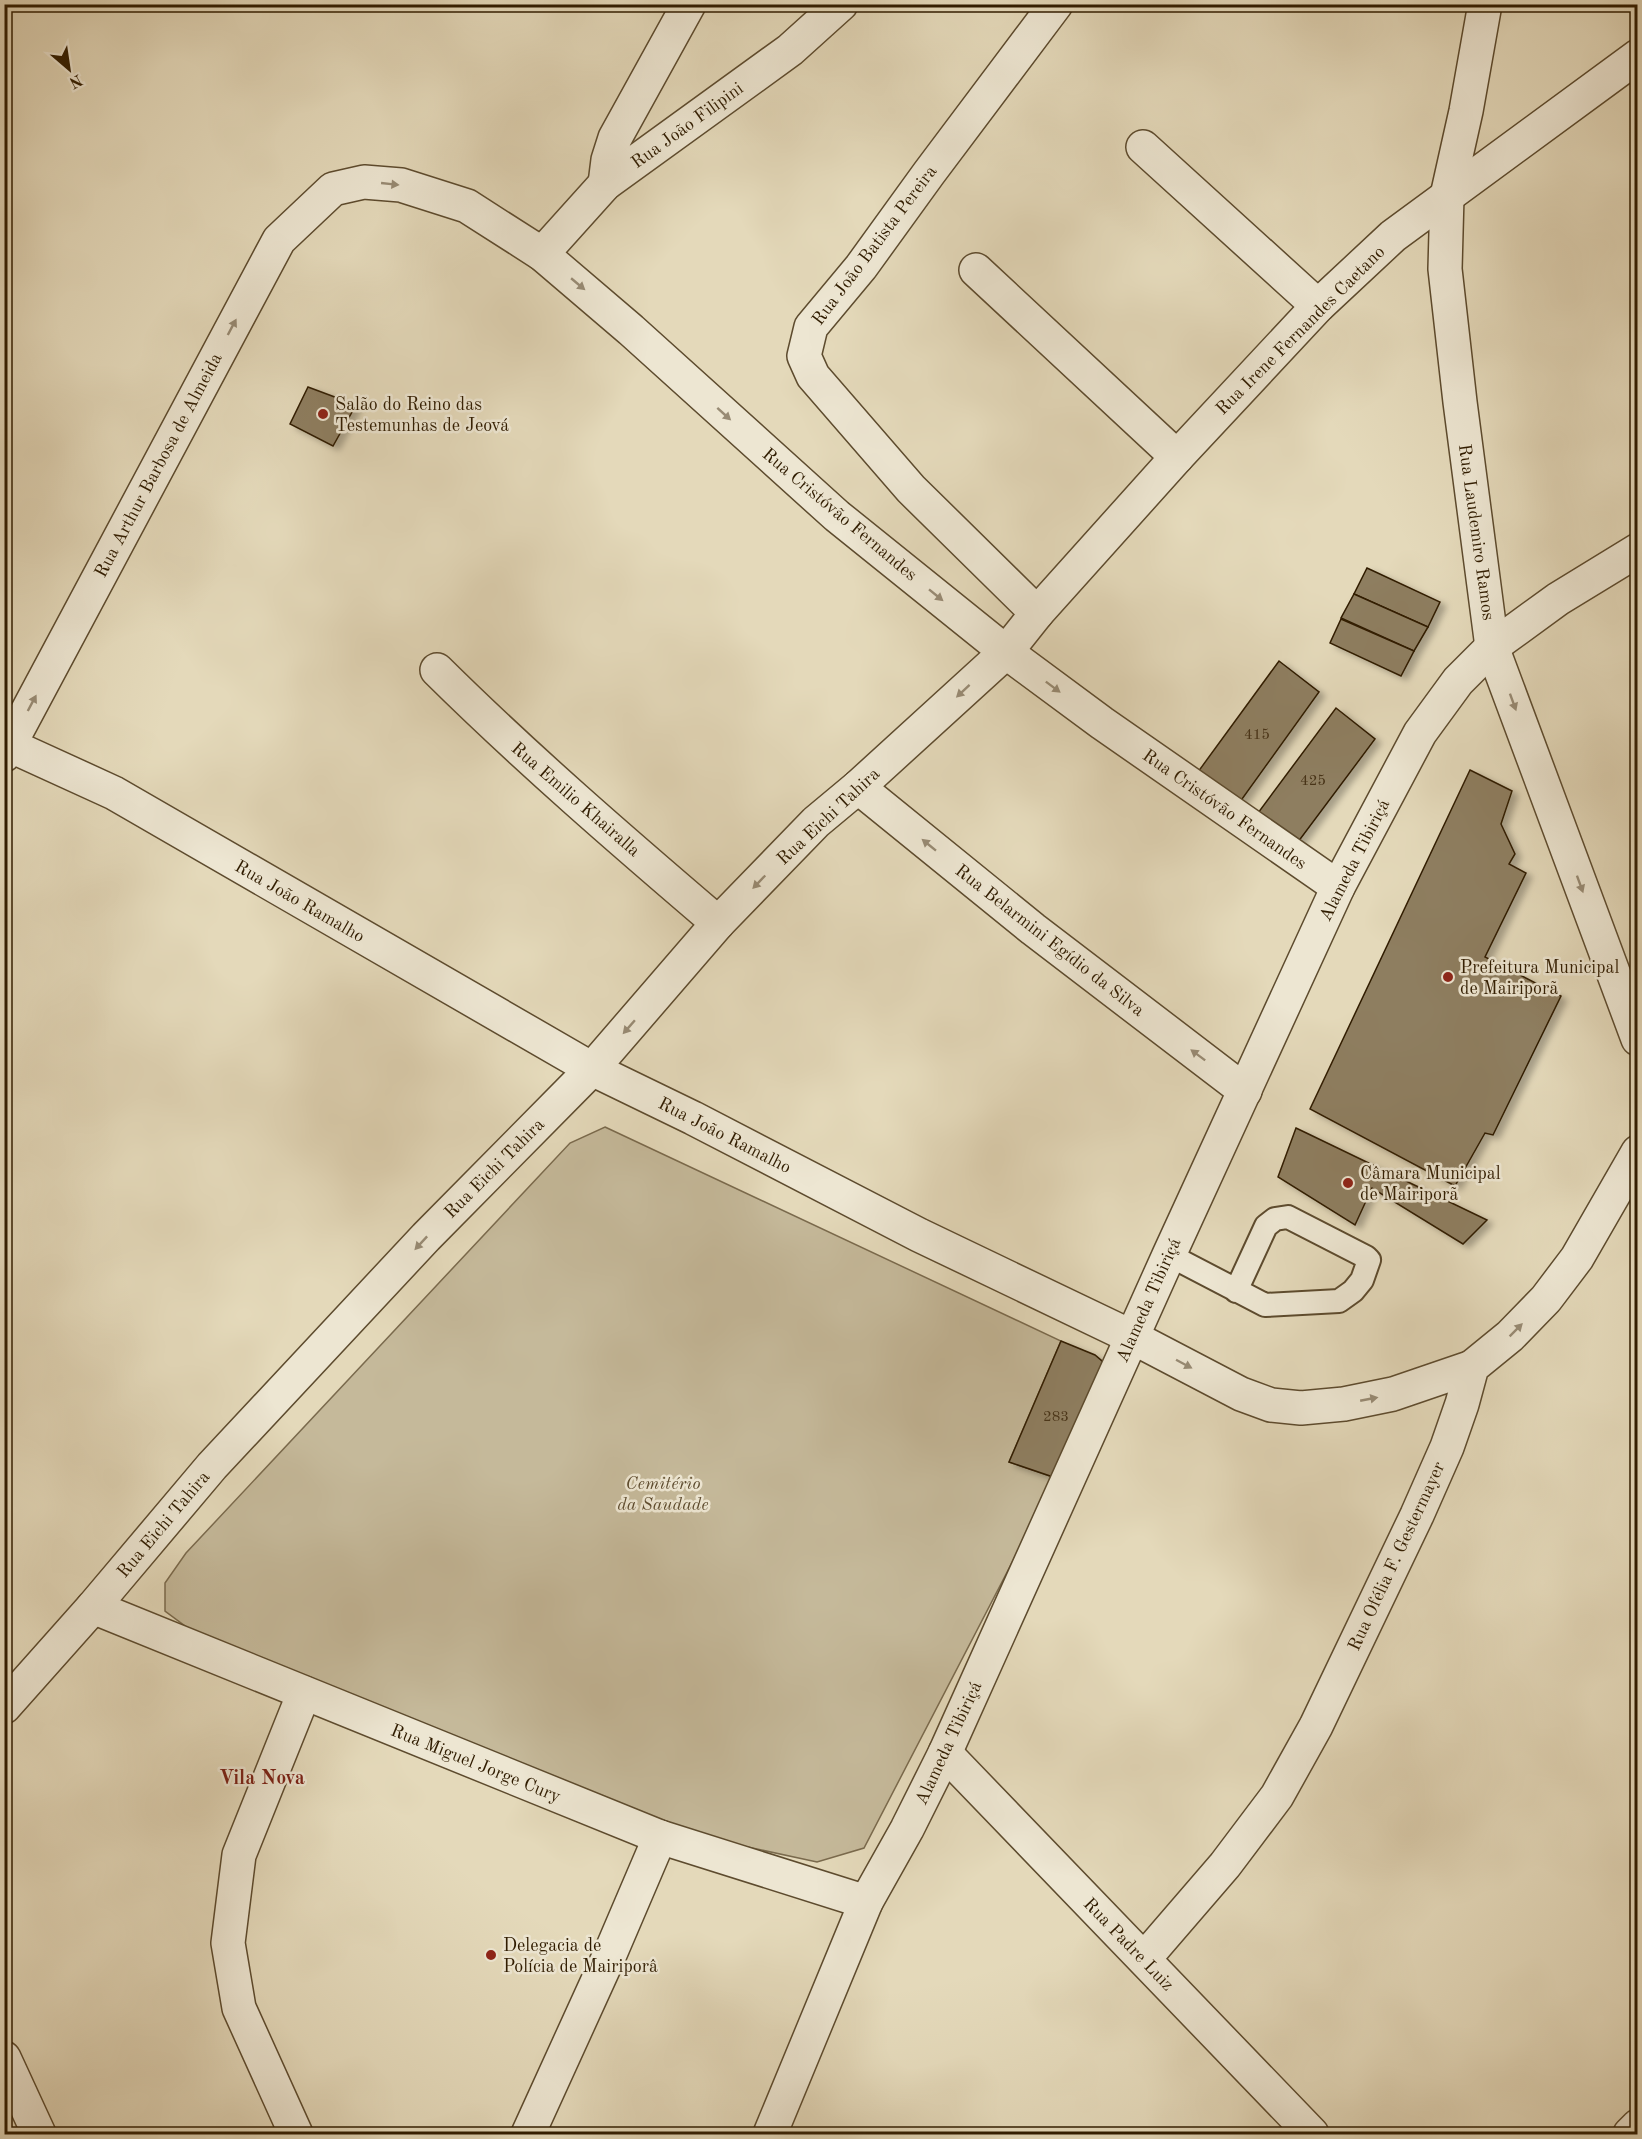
<svg xmlns="http://www.w3.org/2000/svg" width="1642" height="2139" font-family="'Old Standard TT',serif">
<style>
.green{fill:#c5b99a;stroke:#7a6a4d;stroke-width:1.5}
.building{fill:#8e7e61;stroke:#301c00;stroke-width:1.5;filter:url(#shadow)}
.lines{fill:none;stroke-linecap:round;stroke-linejoin:round}
.service-casing{stroke:#5d4b2e;stroke-width:26}
.minor-casing{stroke:#5d4b2e;stroke-width:36}
.service{stroke:#ede6d2;stroke-width:22}
.minor{stroke:#ede6d2;stroke-width:33}
.oneway{fill:#988b74}
.poi-dot{fill:#8f2418;stroke:#ede6d2;stroke-width:2}
.labels{text-anchor:middle;stroke-width:5;stroke-linejoin:round;paint-order:stroke}
.number-label{font-size:15px;fill:#483418}
.street-label{font-size:18px;fill:#301c00;stroke:#ede6d2}
.poi-label{font-size:18px;fill:#301c00;stroke:#ede6d2;text-anchor:start}
.park-label{font-size:18px;font-style:italic;fill:#5d4b2e;stroke:#ede6d2}
.neighbourhood-label{font-size:20px;font-weight:bold;fill:#7a1f14;stroke:#ede6d2}
</style>
<defs>
<filter id="shadow"><feDropShadow dx="6" dy="4" stdDeviation="3" flood-color="#0004"/></filter>
</defs>
<rect width="100%" height="100%" fill="#e4d9ba"/>
<filter id="stains"><feTurbulence type="fractalNoise" baseFrequency=".00333" numOctaves="4"/><feColorMatrix values="0 0 0 0 .2 0 0 0 0 .09 0 0 0 0 .02 0 0 0 .5 -.17"/></filter>
<radialGradient id="worn" r=".72"><stop offset=".6" stop-color="#630" stop-opacity="0"/><stop offset="1" stop-color="#630" stop-opacity=".3"/></radialGradient>
<polygon class="green" points="605,1127 1061,1341 1009,1462 1056,1478 864,1848 817,1862 706,1838 196,1634 165,1611 165,1583 186,1553 570,1143"/>
<g class="building">
<polygon points="308,387 356,405 333,446 290,424"/>
<polygon points="1367,568 1440,602 1428,627 1354,594"/>
<polygon points="1354,594 1428,627 1414,651 1341,618"/>
<polygon points="1341,619 1414,651 1401,676 1330,643"/>
<polygon points="1279,661 1319,692 1237,806 1195,776"/>
<polygon points="1336,708 1375,739 1292,850 1252,821"/>
<polygon points="1470,770 1512,791 1501,824 1515,854 1509,864 1526,873 1485,957 1561,996 1493,1135 1485,1133 1455,1186 1310,1109"/>
<polygon points="1296,1128 1487,1220 1463,1244 1372,1188 1355,1225 1278,1177"/>
<polygon points="1061,1341 1095,1355 1102,1361 1103,1370 1056,1478 1009,1462"/>
</g>
<g class="lines">
<g class="service-casing">
<polyline id="service" points="1169,1255 1265,1305 1339,1301 1353,1291 1362,1280 1369,1260 1366,1257 1288,1217 1275,1219 1266,1226 1236,1291"/>
</g>
<g class="minor-casing">
<g id="minor">
<polyline points="1485,4 1466,111 1447,196 1445,269 1460,402 1492,647 1638,1039"/>
<polyline points="1143,147 1318,306"/>
<polyline points="605,184 608,160 615,138 689,4"/>
<polyline points="542,254 605,184 790,50 841,4"/>
<polyline points="976,270 1177,457"/>
<polyline points="1037,613 911,489 813,376 804,356 811,327 861,267 929,173 1056,4"/>
<path d="M 437,670 C 527,759 622,841 718,923"/>
<polyline points="9,745 114,793 592,1069 693,1118 919,1235 1132,1337 1241,1394 1271,1405 1301,1408 1344,1404 1393,1394 1472,1367"/>
<polyline points="4,755 279,240 333,189 364,182 401,185 467,206 542,254 631,330 837,516 1006,652 1102,723 1338,887"/>
<polyline points="858,787 1033,929 1245,1091"/>
<polyline points="93,1607 660,1837 866,1902"/>
<polyline points="4,1707 93,1607 212,1466 426,1237 592,1069 718,923 816,822 858,787 1006,652 1037,613 1177,457 1318,306 1393,236 1638,56"/>
<polyline points="945,1753 1312,2134"/>
<polyline points="1144,1959 1225,1865 1277,1796 1316,1726 1417,1515 1447,1447 1462,1404 1472,1367 1510,1336 1546,1299 1577,1258 1638,1152"/>
<polyline points="4,2058 39,2134"/>
<polyline points="296,2134 239,2008 228,1943 239,1855 304,1693"/>
<polyline points="528,2134 610,1954 660,1837"/>
<polyline points="770,2134 866,1902 907,1829 945,1753 1169,1255 1338,887 1420,733 1458,681 1492,647 1558,599 1638,550"/>
<polyline points="1630,2134 1638,2126"/>
</g>
</g>
<use href="#service" class="service"/>
<use href="#minor" class="minor"/>
</g>
<defs><path id="oneway-solid" d="M-6-.8H1V-3.2L6.5 0L1 3.2V.8H-6Z" transform="scale(1.5)"/></defs>
<g class="oneway">
<use href="#oneway-solid" transform="translate(390 184) rotate(6)"/>
<use href="#oneway-solid" transform="translate(578 284) rotate(40)"/>
<use href="#oneway-solid" transform="translate(232 327) rotate(-62)"/>
<use href="#oneway-solid" transform="translate(724 414) rotate(42)"/>
<use href="#oneway-solid" transform="translate(936 595) rotate(39)"/>
<use href="#oneway-solid" transform="translate(1053 687) rotate(37)"/>
<use href="#oneway-solid" transform="translate(963 691) rotate(137)"/>
<use href="#oneway-solid" transform="translate(1513 702) rotate(70)"/>
<use href="#oneway-solid" transform="translate(32 703) rotate(-62)"/>
<use href="#oneway-solid" transform="translate(929 845) rotate(-141)"/>
<use href="#oneway-solid" transform="translate(759 882) rotate(134)"/>
<use href="#oneway-solid" transform="translate(1580 884) rotate(70)"/>
<use href="#oneway-solid" transform="translate(629 1027) rotate(131)"/>
<use href="#oneway-solid" transform="translate(1198 1055) rotate(-143)"/>
<use href="#oneway-solid" transform="translate(421 1243) rotate(133)"/>
<use href="#oneway-solid" transform="translate(1516 1330) rotate(-45)"/>
<use href="#oneway-solid" transform="translate(1184 1364) rotate(28)"/>
<use href="#oneway-solid" transform="translate(1369 1399) rotate(-11)"/>
</g>
<g class="poi-dot">
<circle cx="323" cy="414" r="6"/>
<circle cx="1448" cy="977" r="6"/>
<circle cx="1348" cy="1183" r="6"/>
<circle cx="491" cy="1955" r="6"/>
</g>
<g class="labels">
<g class="number-label">
<text x="1257" y="739">415</text>
<text x="1313" y="785">425</text>
<text x="1056" y="1421">283</text>
</g>
<g class="street-label">
<text transform="translate(687 125) rotate(-36)" y="6">Rua João Filipini</text>
<text transform="translate(874 245) rotate(-53)" y="6">Rua João Batista Pereira</text>
<text transform="translate(1300 330) rotate(-45)" y="6">Rua Irene Fernandes Caetano</text>
<text transform="translate(158 465) rotate(-62)" y="6">Rua Arthur Barbosa de Almeida</text>
<text transform="translate(840 514) rotate(40)" y="6">Rua Cristóvão Fernandes</text>
<text transform="translate(1477 532) rotate(82)" y="6">Rua Laudemiro Ramos</text>
<text transform="translate(576 799) rotate(41)" y="6">Rua Emilio Khairalla</text>
<text transform="translate(1225 809) rotate(35)" y="6">Rua Cristóvão Fernandes</text>
<text transform="translate(828 816) rotate(-43)" y="6">Rua Eichi Tahira</text>
<text transform="translate(1354 860) rotate(-63)" y="6">Alameda Tibiriçá</text>
<text transform="translate(300 901) rotate(30)" y="6">Rua João Ramalho</text>
<text transform="translate(1050 940) rotate(38)" y="6">Rua Belarmini Egídio da Silva</text>
<text transform="translate(725 1135) rotate(27)" y="6">Rua João Ramalho</text>
<text transform="translate(494 1168) rotate(-45)" y="6">Rua Eichi Tahira</text>
<text transform="translate(1148 1300) rotate(-66)" y="6">Alameda Tibiriçá</text>
<text transform="translate(163 1524) rotate(-50)" y="6">Rua Eichi Tahira</text>
<text transform="translate(1396 1556) rotate(-65)" y="6">Rua Ofélia F. Gestermayer</text>
<text transform="translate(948 1743) rotate(-65)" y="6">Alameda Tibiriçá</text>
<text transform="translate(476 1763) rotate(22)" y="6">Rua Miguel Jorge Cury</text>
<text transform="translate(1129 1944) rotate(46)" y="6">Rua Padre Luiz</text>
</g>
<g class="poi-label">
<text x="335" y="410">Salão do Reino das<tspan x="335" dy="21">Testemunhas de Jeová</tspan></text>
<text x="1460" y="973">Prefeitura Municipal<tspan x="1460" dy="21">de Mairiporã</tspan></text>
<text x="1360" y="1179">Câmara Municipal<tspan x="1360" dy="21">de Mairiporã</tspan></text>
<text x="503" y="1951">Delegacia de<tspan x="503" dy="21">Polícia de Mairiporâ</tspan></text>
</g>
<g class="park-label">
<text x="663" y="1489">Cemitério<tspan x="663" dy="21">da Saudade</tspan></text>
</g>
<g class="neighbourhood-label">
<text x="262" y="1784">Vila Nova</text>
</g>
</g>
<rect width="1642" height="2139" fill="none" stroke="#e4d9ba" stroke-width="24"/>
<rect x="6" y="6" width="1630" height="2127" fill="none" stroke="#301c00" stroke-width="3"/>
<rect x="12" y="12" width="1618" height="2115" fill="none" stroke="#301c00" stroke-width="1.5"/>
<g transform="translate(69 69) rotate(151)" stroke="#ede6d2" stroke-width="4.5" paint-order="stroke">
<path d="M0-4.5L10 22L0 15L-10 22Z" fill="#301c00"/>
<text y="-9" font-size="16" font-weight="bold" text-anchor="middle" fill="#301c00">N</text>
</g>
<rect width="100%" height="100%" filter="url(#stains)"/>
<rect width="100%" height="100%" fill="url(#worn)"/>
</svg>
